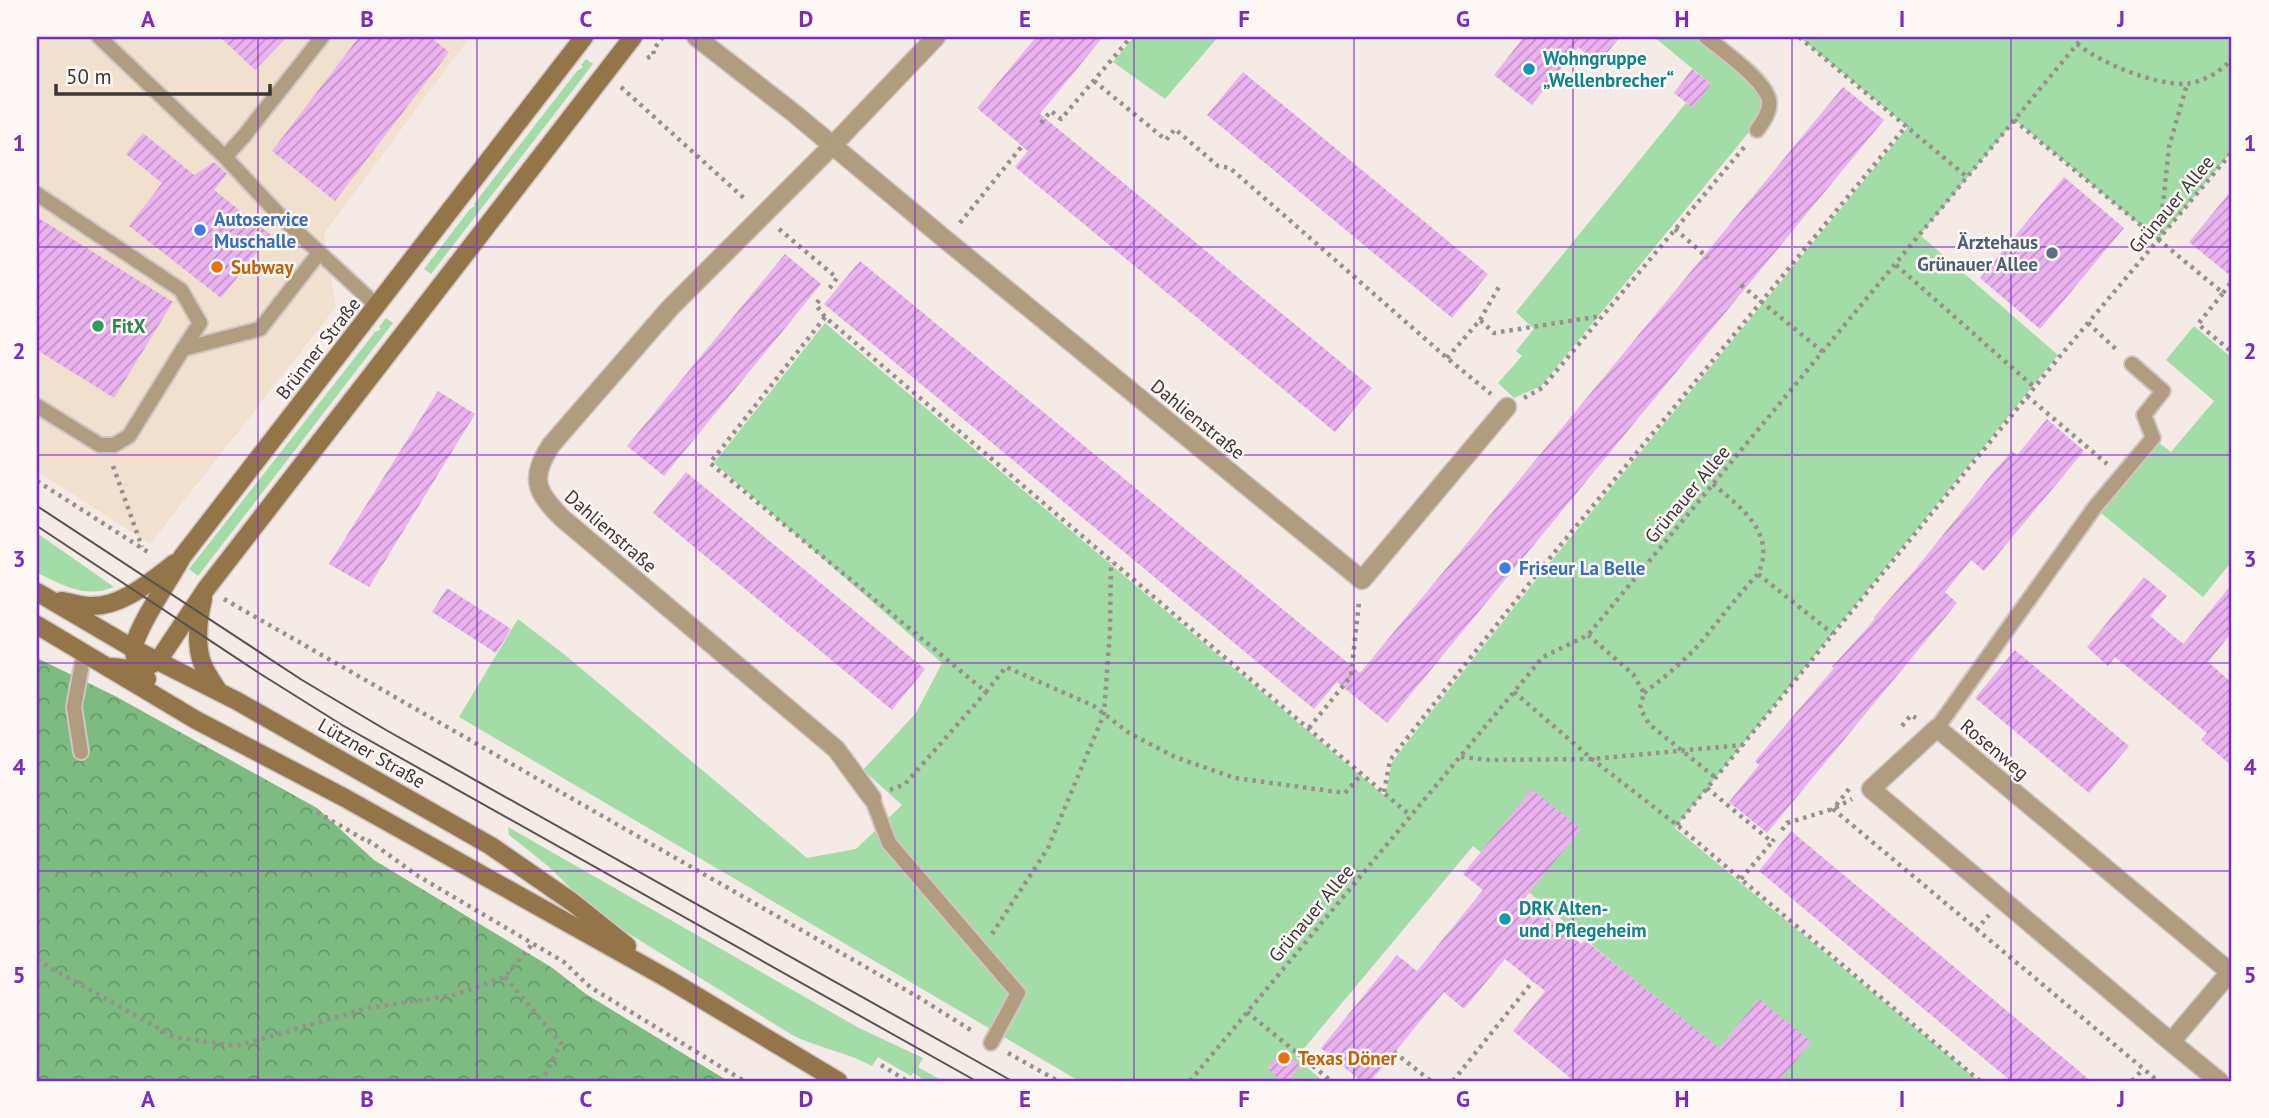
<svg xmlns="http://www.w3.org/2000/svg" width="2269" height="1118" font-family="'PT Sans',sans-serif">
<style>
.commercial{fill:#f1e0ce}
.green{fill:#a4dca7}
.forest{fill:url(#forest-crowns)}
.building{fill:url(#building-hatch)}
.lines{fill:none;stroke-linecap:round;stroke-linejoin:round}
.lane-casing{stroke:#cfc6c3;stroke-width:18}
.street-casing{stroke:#cfc6c3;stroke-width:21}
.secondary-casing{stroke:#cfc6c3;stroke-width:21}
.path{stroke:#97908d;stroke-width:4.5;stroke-dasharray:3.5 5;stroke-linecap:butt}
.lane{stroke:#b19c7f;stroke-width:14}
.street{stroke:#b19c7f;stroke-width:18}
.secondary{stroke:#937549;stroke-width:18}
.tram{stroke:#565250;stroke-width:2}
.grid{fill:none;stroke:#7b2cbf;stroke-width:2;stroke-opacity:0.55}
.culture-dot{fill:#0f9aa8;stroke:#fef9f6;stroke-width:2.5}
.shop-dot{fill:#3f7fe0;stroke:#fef9f6;stroke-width:2.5}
.service-dot{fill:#5c6f8a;stroke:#fef9f6;stroke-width:2.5}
.food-dot{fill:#e8710a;stroke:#fef9f6;stroke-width:2.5}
.leisure-dot{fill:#2e9e5b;stroke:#fef9f6;stroke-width:2.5}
.labels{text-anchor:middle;stroke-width:5;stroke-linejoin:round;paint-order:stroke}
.culture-label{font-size:19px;font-weight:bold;fill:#0d838f;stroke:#fef9f6;text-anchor:start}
.street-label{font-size:19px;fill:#3a3635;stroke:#fef9f6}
.shop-label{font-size:19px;font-weight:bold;fill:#366cbe;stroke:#fef9f6;text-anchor:start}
.service-label{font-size:19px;font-weight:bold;fill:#4e5e75;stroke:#fef9f6;text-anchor:end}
.food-label{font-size:19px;font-weight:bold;fill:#c56008;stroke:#fef9f6;text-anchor:start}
.leisure-label{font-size:19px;font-weight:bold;fill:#27864d;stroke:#fef9f6;text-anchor:start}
.neatline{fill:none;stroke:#7b2cbf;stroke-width:2.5}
.grid-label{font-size:23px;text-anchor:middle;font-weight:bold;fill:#7b2cbf}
</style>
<defs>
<pattern id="forest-crowns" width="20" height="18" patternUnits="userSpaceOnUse" patternTransform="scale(1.75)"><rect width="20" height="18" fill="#7dbb80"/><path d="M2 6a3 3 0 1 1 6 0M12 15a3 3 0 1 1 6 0" fill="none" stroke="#67996a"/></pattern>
<pattern id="building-hatch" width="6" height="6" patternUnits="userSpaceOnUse" patternTransform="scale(1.75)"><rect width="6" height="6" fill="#ebb2f0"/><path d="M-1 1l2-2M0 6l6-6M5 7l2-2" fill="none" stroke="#bf92c3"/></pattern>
</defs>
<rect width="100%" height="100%" fill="#f4eae6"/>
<polygon class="commercial" points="37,37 470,37 324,233 336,307 150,544 37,471"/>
<g class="green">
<polygon points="1134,37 1218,37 1165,99 1113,62"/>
<polygon points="1654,37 1700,37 1776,99 1541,386 1514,398 1498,383 1522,356 1516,351 1534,329 1516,312 1686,103 1693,107 1711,84"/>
<polygon points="1799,37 2232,37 2232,151 2158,240 2015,120 1920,235 2058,355 1675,828 1979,1081 1756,1081 1473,846 1296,1058 1323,1081 1079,1081 459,717 518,619 565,655 807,858 856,849 902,805 863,770 916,713 942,663 714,463 825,323 1385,796 1392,762 1424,721 1539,576 1908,127"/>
<polygon points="586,59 593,64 431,274 424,269 470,209 475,206 474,204 577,71 583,67 581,65"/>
<polygon points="386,318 393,323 198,576 189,569 375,332 381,329 379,327"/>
<polygon points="2194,326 2232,358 2232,561 2203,597 2095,508 2153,438 2171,452 2214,401 2166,360"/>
<path d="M 37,533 L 114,587 C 84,599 64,585 37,573 Z"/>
<path d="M 508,827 L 859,1028 L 923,1058 L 918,1067 L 943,1081 L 926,1081 L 913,1073 L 911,1076 L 878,1057 L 872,1066 C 847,1052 818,1048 792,1035 L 628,933 L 585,902 L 548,866 L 509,835 Z"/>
</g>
<polygon class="forest" points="37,658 115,696 317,808 374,860 551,967 586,994 728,1081 37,1081"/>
<g class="building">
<polygon points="220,37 287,37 255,70"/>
<polygon points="359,37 430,37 449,52 335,201 272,151"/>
<polygon points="1036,37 1103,37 1040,114 1372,388 1335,432 1015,167 1028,151 977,108"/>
<polygon points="1524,37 1620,37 1598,64 1578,47 1532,105 1494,75"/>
<polygon points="1692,69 1711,84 1693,108 1674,93"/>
<polygon points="1243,72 1488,274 1452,318 1207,115"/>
<polygon points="1843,87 1884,120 1387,723 1337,682 1314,709 824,304 860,261 1360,673"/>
<polygon points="143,133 194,175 214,162 227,174 214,190 271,235 221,298 129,226 162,183 126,154"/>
<polygon points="2064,177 2124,228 2040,329 1980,278"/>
<polygon points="2232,190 2232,277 2189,242"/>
<polygon points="37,217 173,302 114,398 37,350"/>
<polygon points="785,254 821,284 664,476 627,446"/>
<polygon points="438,391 475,414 369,587 329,564"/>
<polygon points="2047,419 2084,451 1984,571 1971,560 1945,592 1957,603 1767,833 1729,802 1759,765 1755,761 1834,668 1832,667 1875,619 1874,617 1914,571 1991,475 2012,451 2017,455"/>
<polygon points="686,472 925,669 892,710 653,513"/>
<polygon points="2144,577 2167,596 2150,616 2183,644 2232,584 2232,632 2208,662 2232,683 2232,766 2201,740 2207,733 2115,657 2108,666 2087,647"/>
<polygon points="447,588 511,629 496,653 432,612"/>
<polygon points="2015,650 2129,746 2089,793 1975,698"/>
<polygon points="1532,789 1581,829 1525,898 1581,944 1585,940 1719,1048 1759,999 1811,1042 1779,1081 1574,1081 1513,1031 1545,991 1505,959 1464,1009 1444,992 1371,1081 1361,1081 1321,1048 1397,955 1417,971 1483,890 1463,874"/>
<polygon points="1791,831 1952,965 2091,1081 2011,1081 1919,1005 1759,871"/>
<polygon points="1283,1050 1301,1067 1288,1081 1281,1081 1267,1068"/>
</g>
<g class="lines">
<g class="lane-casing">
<g id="lane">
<polyline points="99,37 225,157 281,217 377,306"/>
<path d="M 1706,37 C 1722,50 1765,80 1769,100 C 1771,111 1763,122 1757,130"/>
<polyline points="225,157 244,136 322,37"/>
<polyline points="37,194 181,290 200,323 183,349"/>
<polyline points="37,406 100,445 114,445 129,436 183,349 260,329 319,253"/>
<polyline points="1937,728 2095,507 2153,438 2144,415 2163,391 2132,364"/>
<polyline points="81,752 74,707 84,653"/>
<polyline points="872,798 889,843 1018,993 991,1043"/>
</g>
</g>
<g class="street-casing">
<g id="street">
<polyline points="696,37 795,114 946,240 1362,580 1507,407"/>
<path d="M 872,798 L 836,749 L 562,518 C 535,491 530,478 551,445 L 670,308 L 833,145 L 936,37"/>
<polyline points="2171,1042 2230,972 1937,728 1871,789 2171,1042 2219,1081"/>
</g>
</g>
<g class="secondary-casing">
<g id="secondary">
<polyline points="37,592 134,649 237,701 491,846 572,902 627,946"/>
<path d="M 203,599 C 198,619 195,646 203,665 C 206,673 212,681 217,689"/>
<path d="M 61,601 C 70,602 80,606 89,606 C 121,608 151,581 175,563"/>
<polyline points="37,625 196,720 345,798 668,979 838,1081"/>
<polyline points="112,667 140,670 158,661 206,589 633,37"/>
<path d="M 147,679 C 141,671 134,660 134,649 C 134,630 172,577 182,557 L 584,37"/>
</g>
</g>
<g class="path">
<polyline points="1799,37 1967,177"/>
<path d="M 2077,44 C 2103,64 2152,84 2185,84 C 2201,83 2222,71 2232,59"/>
<polyline points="647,58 654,55 653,50 663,37"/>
<polyline points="1094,81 1166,140 1175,129 1218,166 1230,168 1447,358 1491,394"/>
<polyline points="621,87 746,200"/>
<polyline points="2014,120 2223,293 2198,324 2232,352"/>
<polyline points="1041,123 1051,111 1061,119 1131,37"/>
<polyline points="960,223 1022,146"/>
<polyline points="779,229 837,278 829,289"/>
<polyline points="1675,229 1708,258"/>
<polyline points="2159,241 2169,147 2187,84"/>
<polyline points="1896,265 2034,387"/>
<polyline points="1741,285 1823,352"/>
<polyline points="2223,293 2232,281"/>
<polyline points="819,300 816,305 825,317 1411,816"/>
<polyline points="825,317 710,463 986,692 1006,667 1094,706 1129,733 1175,757 1235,778 1345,793 1362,774"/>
<polyline points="1480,320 1500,285"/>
<polyline points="2088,323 2118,351"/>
<polyline points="1447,358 1480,320 1494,333 1601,316"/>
<polyline points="2027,396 2107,464"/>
<polyline points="1524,398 1542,388 1746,145"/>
<polyline points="113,466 142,547"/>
<polyline points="37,481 151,554"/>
<path d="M 1713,484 C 1741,508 1777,533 1758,574 L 1833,634"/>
<polyline points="224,599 918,997 974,1032"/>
<polyline points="1588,635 1633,674 1644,693 1640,708 1649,724 1716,778"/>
<polyline points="1514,692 1592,759 1677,825 1980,1081"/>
<path d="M 1644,693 C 1661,680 1678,666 1694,650 C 1716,625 1735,598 1758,574"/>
<polyline points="1902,726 1911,715 1916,718"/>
<polyline points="1309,728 1351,676 1359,602"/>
<polyline points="1461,757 1490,760 1592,759 1742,745"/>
<polyline points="1707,788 1772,842 1774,839"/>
<polyline points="1849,789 1833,809 2158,1081"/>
<polyline points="890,790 905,784 986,692"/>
<polyline points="1384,792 1390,760 1422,719 1540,570 1907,125"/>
<polyline points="317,812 370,843"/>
<polyline points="1677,825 2061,355 2232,152"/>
<polyline points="1782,830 1787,823 1833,809 1852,799"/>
<polyline points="368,840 418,876 564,962 590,987 744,1081"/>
<polyline points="1741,879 1772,842"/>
<polyline points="1976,930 1989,915"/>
<polyline points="992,934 1048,848 1104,714 1110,630 1111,562"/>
<polyline points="37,960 174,1037 237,1046 368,1008 454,995 505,977 533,943"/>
<polyline points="505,977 561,1043 542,1081"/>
<polyline points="1247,1012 1331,1081"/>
<polyline points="1394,1052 1431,1081"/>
<polyline points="1008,1053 1058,1081"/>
<polyline points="881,1065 907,1081"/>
<polyline points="1190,1081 1543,657 1588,635 2083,37"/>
<polyline points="1453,1081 1533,981"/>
<polyline points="2132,1081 2143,1069"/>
</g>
<use href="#lane" class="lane"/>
<use href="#street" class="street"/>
<use href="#secondary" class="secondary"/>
<g class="tram">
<polyline points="37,506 302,680 386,730 1012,1081"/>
<polyline points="37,526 259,673 342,725 976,1081"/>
</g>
</g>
<path class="grid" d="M 258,37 L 258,1081M 477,37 L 477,1081M 696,37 L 696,1081M 915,37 L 915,1081M 1134,37 L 1134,1081M 1354,37 L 1354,1081M 1573,37 L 1573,1081M 1792,37 L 1792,1081M 2011,37 L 2011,1081M 37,247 L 2232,247M 37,455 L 2232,455M 37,663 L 2232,663M 37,871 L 2232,871"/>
<g class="culture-dot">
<circle cx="1529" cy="69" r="7"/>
<circle cx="1505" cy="919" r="7"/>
</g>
<g class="shop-dot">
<circle cx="200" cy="230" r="7"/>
<circle cx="1505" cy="568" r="7"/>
</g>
<circle class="service-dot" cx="2052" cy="253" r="7"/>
<g class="food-dot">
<circle cx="217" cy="267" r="7"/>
<circle cx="1284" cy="1058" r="7"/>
</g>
<circle class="leisure-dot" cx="98" cy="326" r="7"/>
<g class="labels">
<g class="culture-label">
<text x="1543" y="65">Wohngruppe<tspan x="1543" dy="22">„Wellenbrecher“</tspan></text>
<text x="1519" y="915">DRK Alten-<tspan x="1519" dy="22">und Pflegeheim</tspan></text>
</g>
<g class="street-label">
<text transform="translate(2171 204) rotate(-50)" y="7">Grünauer Allee</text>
<text transform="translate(318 348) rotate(-52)" y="7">Brünner Straße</text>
<text transform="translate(1198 419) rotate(39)" y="7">Dahlienstraße</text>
<text transform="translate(1687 494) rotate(-50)" y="7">Grünauer Allee</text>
<text transform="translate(611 531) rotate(41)" y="7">Dahlienstraße</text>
<text transform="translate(1995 749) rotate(40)" y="7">Rosenweg</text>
<text transform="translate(372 753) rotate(30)" y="7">Lützner Straße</text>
<text transform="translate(1311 913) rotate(-50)" y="7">Grünauer Allee</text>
</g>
<g class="shop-label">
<text x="214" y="226">Autoservice<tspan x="214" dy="22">Muschalle</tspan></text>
<text x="1519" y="575">Friseur La Belle</text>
</g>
<g class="service-label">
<text x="2038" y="249">Ärztehaus<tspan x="2038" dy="22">Grünauer Allee</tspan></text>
</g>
<g class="food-label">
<text x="231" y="274">Subway</text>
<text x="1298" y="1065">Texas Döner</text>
</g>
<g class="leisure-label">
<text x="112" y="333">FitX</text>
</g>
</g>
<rect width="2269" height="1118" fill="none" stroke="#fef9f6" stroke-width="77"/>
<path d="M56 84v10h214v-10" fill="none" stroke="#3a3635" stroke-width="3.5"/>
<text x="66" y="84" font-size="21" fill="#3a3635" stroke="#fef9f6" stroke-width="5" paint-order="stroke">50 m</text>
<rect x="38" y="38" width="2192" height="1042" class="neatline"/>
<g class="grid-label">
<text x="148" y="27">A</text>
<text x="367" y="27">B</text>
<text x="586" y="27">C</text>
<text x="806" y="27">D</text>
<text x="1025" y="27">E</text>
<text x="1244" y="27">F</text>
<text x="1463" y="27">G</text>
<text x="1682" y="27">H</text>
<text x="1902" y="27">I</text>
<text x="2121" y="27">J</text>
<text x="19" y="151">1</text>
<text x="2250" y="151">1</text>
<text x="19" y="359">2</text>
<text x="2250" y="359">2</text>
<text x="19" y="567">3</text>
<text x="2250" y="567">3</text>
<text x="19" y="775">4</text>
<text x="2250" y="775">4</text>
<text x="19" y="983">5</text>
<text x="2250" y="983">5</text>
<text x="148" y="1107">A</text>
<text x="367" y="1107">B</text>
<text x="586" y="1107">C</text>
<text x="806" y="1107">D</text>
<text x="1025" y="1107">E</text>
<text x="1244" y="1107">F</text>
<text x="1463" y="1107">G</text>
<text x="1682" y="1107">H</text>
<text x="1902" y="1107">I</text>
<text x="2121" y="1107">J</text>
</g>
</svg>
